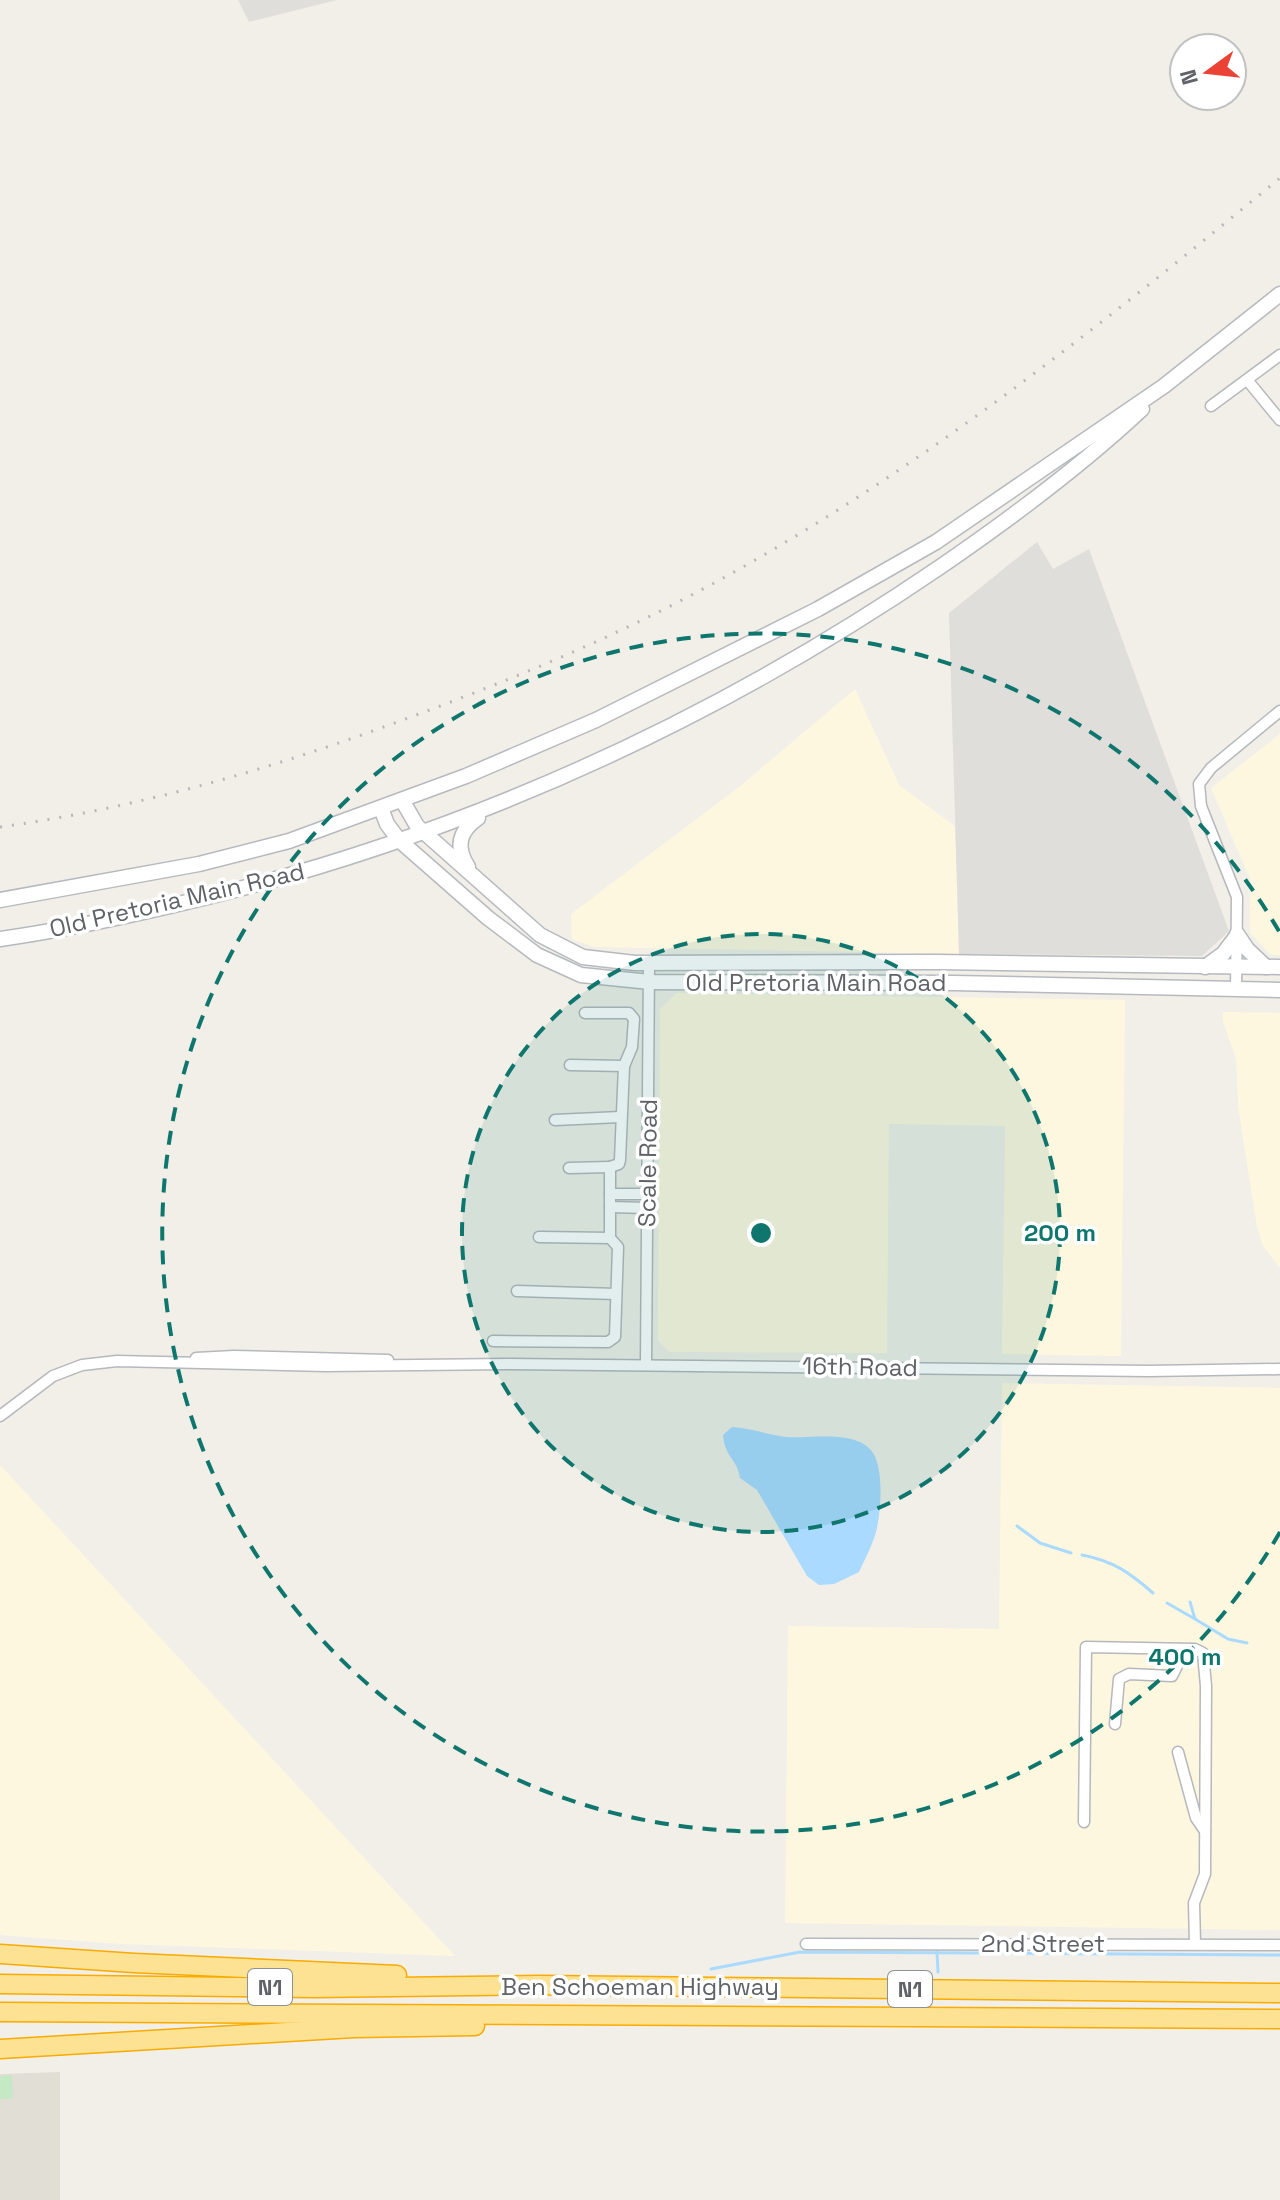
<svg xmlns="http://www.w3.org/2000/svg" width="1280" height="2200" font-family="'Space Grotesk',sans-serif">
<style>
.commercial{fill:#fef7e0}
.industrial{fill:#e0deda}
.education{fill:#e1ded6}
.green{fill:#c5e8c5}
.water{fill:#aadaff}
.lines{fill:none;stroke-linecap:round;stroke-linejoin:round}
.stream{stroke:#aadaff;stroke-width:3}
.street-casing{stroke:#b5b8bc;stroke-width:13}
.secondary-casing{stroke:#b6babf;stroke-width:17}
.highway-casing{stroke:#f9ab00;stroke-width:21}
.street{stroke:#fff;stroke-width:10}
.secondary{stroke:#fff;stroke-width:14}
.highway{stroke:#fde293;stroke-width:18}
.rail{stroke:#b6b7b8;stroke-width:3;stroke-dasharray:2 10;stroke-linecap:butt}
.ring{fill:none;stroke:#0f766e;stroke-width:4;stroke-dasharray:14 10}
.labels{text-anchor:middle;stroke-width:7;stroke-linejoin:round;paint-order:stroke}
.shield{fill:#fff;stroke:#8f9295;stroke-width:2}
.shield-label{font-size:22px;font-weight:bold;fill:#5f6368}
.street-label{font-size:24px;fill:#5f6368;stroke:#fff}
.centre{fill:#0f766e;stroke:#fff;stroke-width:4}
.ring-label{font-size:24px;text-anchor:middle;font-weight:bold;fill:#0f766e;stroke:#fff;stroke-width:7;stroke-linejoin:round;paint-order:stroke}
</style>
<rect width="100%" height="100%" fill="#f1efe8"/>
<g class="commercial">
<polygon points="855,689 899,785 955,826 959,954 595,947 572,939 571,914 739,787"/>
<polygon points="1280,734 1280,955 1271,955 1250,933 1250,879 1211,788"/>
<polygon points="676,993 1125,1000 1121,1356 1002,1354 1005,1126 889,1124 887,1353 669,1352 658,1340 660,1009"/>
<polygon points="1223,1012 1280,1013 1280,1268 1263,1246 1257,1227 1238,1107 1236,1059 1223,1021"/>
<polygon points="1002,1383 1280,1388 1280,1930 785,1923 788,1626 999,1629"/>
<polygon points="0,1465 455,1956 121,1944 0,1935"/>
</g>
<g class="industrial">
<polygon points="238,0 337,0 249,22"/>
<polygon points="1037,542 1053,569 1089,549 1229,931 1202,956 959,954 949,613"/>
</g>
<polygon class="education" points="60,2072 60,2200 0,2200 0,2074"/>
<polygon class="green" points="12,2075 13,2098 0,2099 0,2076"/>
<path class="water" d="M 732,1427 C 751,1428 768,1435 787,1437 C 811,1439 851,1430 870,1449 C 885,1464 881,1513 876,1532 C 872,1546 865,1559 859,1572 L 834,1584 L 819,1585 L 807,1576 L 757,1490 L 740,1478 C 737,1458 725,1458 723,1435 Z"/>
<g class="lines">
<g class="stream">
<polyline points="1017,1526 1040,1543 1071,1553"/>
<path d="M 1082,1555 C 1113,1561 1129,1572 1153,1593"/>
<polyline points="1190,1602 1195,1619 1228,1639 1247,1643"/>
<polyline points="1167,1603 1195,1619"/>
<polyline points="937,1952 938,1972"/>
<polyline points="711,1969 800,1952 1280,1955"/>
</g>
<g class="street-casing">
<g id="street">
<polyline points="1248,381 1280,420"/>
<polyline points="1211,406 1280,355"/>
<polyline points="1236,990 1237,897 1201,806 1199,784 1211,768 1280,711"/>
<polyline points="585,1013 629,1013 634,1019 632,1047 624,1066 620,1160 619,1164 610,1167 610,1238"/>
<polyline points="570,1065 624,1066"/>
<polyline points="555,1120 620,1117"/>
<polyline points="569,1168 610,1167"/>
<polyline points="610,1194 648,1194"/>
<polyline points="610,1207 647,1208"/>
<polyline points="517,1291 616,1294"/>
<polyline points="493,1341 608,1342 615,1337 618,1247 610,1238 539,1237"/>
<polyline points="196,1358 234,1356 388,1360"/>
<polyline points="646,1365 649,962"/>
<polyline points="0,1416 53,1376 82,1365 117,1361 326,1366 508,1364 1149,1371 1280,1369"/>
<polyline points="1115,1724 1119,1679 1129,1674 1172,1676 1180,1660 1180,1649"/>
<polyline points="1178,1752 1196,1818 1205,1831"/>
<polyline points="1084,1822 1086,1647 1195,1649 1203,1653 1206,1686 1205,1874 1194,1903 1195,1944"/>
<polyline points="806,1944 1280,1945"/>
</g>
</g>
<g class="secondary-casing">
<g id="secondary">
<polyline points="402,800 417,826 540,935 583,957 635,963 938,962 1280,967"/>
<polyline points="381,808 387,824 399,840 488,918 537,955 581,975 650,982 954,983 1280,990"/>
<path d="M 468,867 C 455,847 459,831 478,818"/>
<polyline points="0,900 199,864 289,841 466,776 596,720 818,609 936,542 1164,386 1280,294"/>
<polyline points="1237,934 1247,949 1266,967"/>
<path d="M 0,939 C 57,931 114,919 170,906 C 449,842 704,728 940,567 C 1010,519 1080,467 1142,409"/>
<polyline points="1205,967 1223,954 1236,937"/>
</g>
</g>
<g class="highway-casing">
<g id="highway">
<polyline points="0,1954 134,1963 397,1975"/>
<polyline points="0,1984 314,1988 539,1985 1280,1993"/>
<polyline points="0,2012 1280,2019"/>
<polyline points="0,2049 354,2028 475,2026"/>
</g>
</g>
<use href="#street" class="street"/>
<use href="#secondary" class="secondary"/>
<use href="#highway" class="highway"/>
<path class="rail" d="M 0,827 C 131,809 257,773 381,728 C 485,690 586,650 684,599 C 899,487 1093,332 1280,178"/>
</g>
<circle cx="761" cy="1233" r="299" fill="#0f766e" fill-opacity=".12"/>
<g class="ring">
<circle cx="761" cy="1233" r="299"/>
<path d="M1280 1532A599 599 0 1 1 1280 933"/>
</g>
<g class="labels">
<g class="shield">
<rect x="248" y="1969" width="44" height="36" rx="6"/>
<rect x="888" y="1971" width="44" height="36" rx="6"/>
</g>
<g class="shield-label">
<text x="270" y="1995">N1</text>
<text x="910" y="1997">N1</text>
</g>
<g class="street-label">
<text transform="translate(177 900) rotate(-13)" y="8">Old Pretoria Main Road</text>
<text x="816" y="991">Old Pretoria Main Road</text>
<text transform="translate(648 1163) rotate(-89)" y="8">Scale Road</text>
<text transform="translate(860 1367) rotate(1)" y="8">16th Road</text>
<text x="1043" y="1952">2nd Street</text>
<text x="640" y="1995">Ben Schoeman Highway</text>
</g>
</g>
<circle cx="761" cy="1233" r="12" class="centre"/>
<g class="ring-label">
<text x="1060" y="1241">200 m</text>
<text x="1185" y="1665">400 m</text>
</g>
<g transform="translate(1208 72) rotate(255)"><circle r="38" fill="#ffffff" stroke="#bfc1c3" stroke-width="2"/>
<path d="M0-6L14 30L0 20L-14 30Z" fill="#ea4335"/>
<text y="-12" font-size="22" font-weight="bold" text-anchor="middle" fill="#5f6368">N</text>
</g>
</svg>
